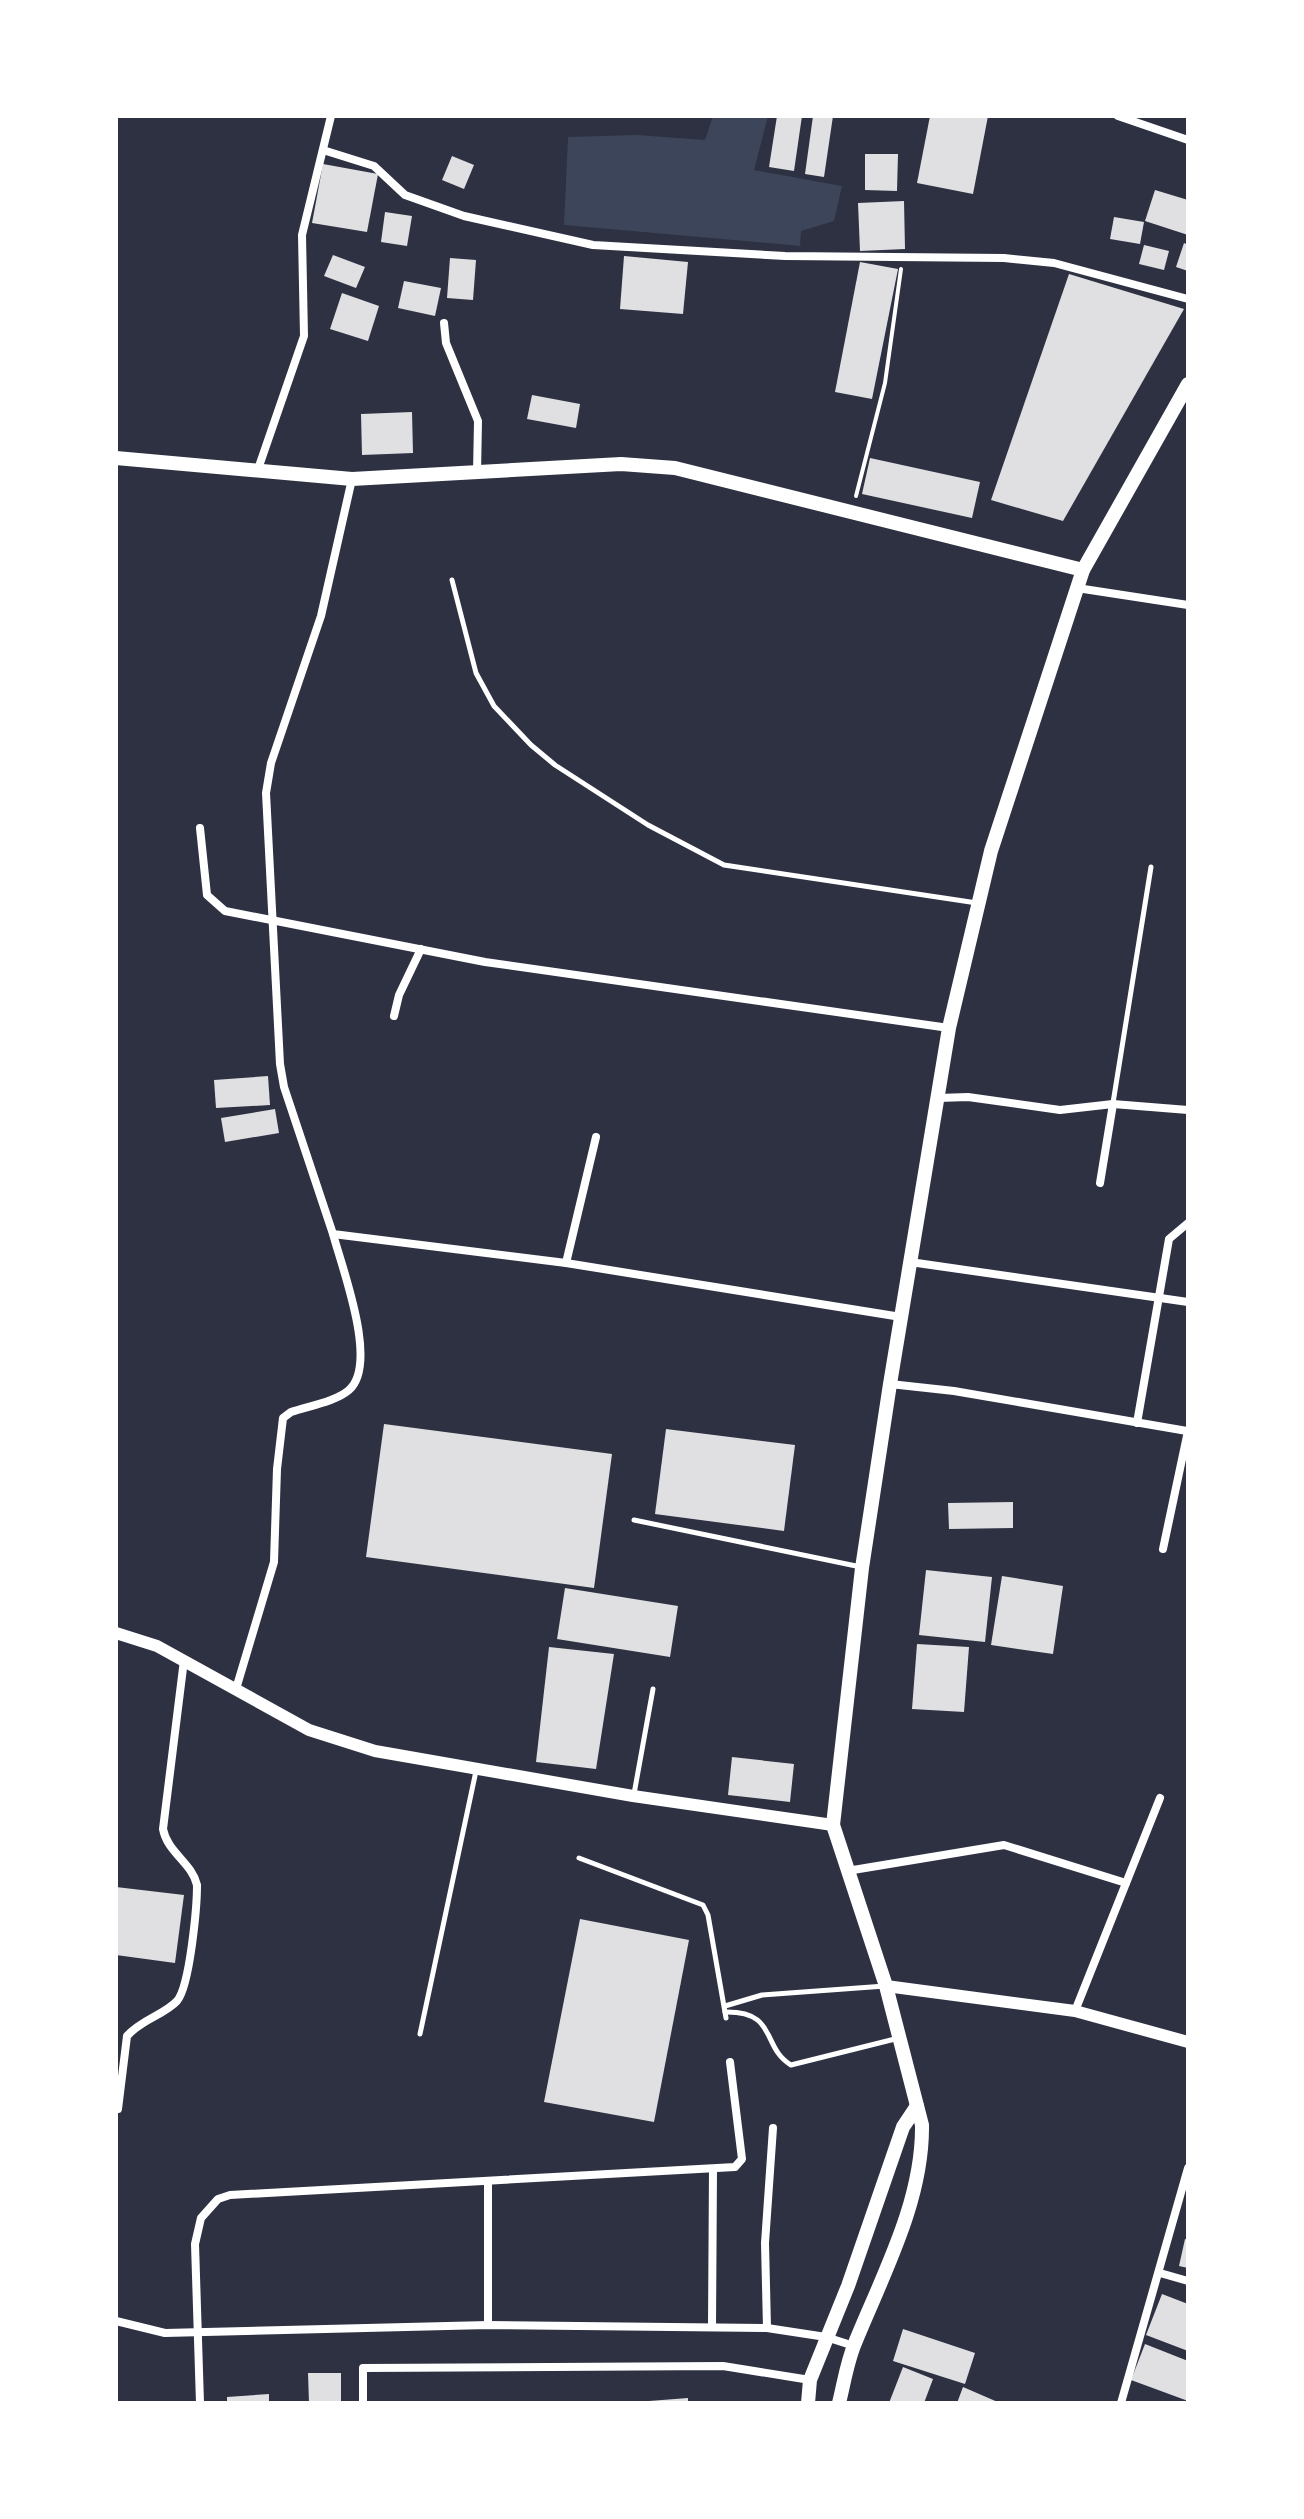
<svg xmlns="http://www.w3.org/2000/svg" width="1304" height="2519" font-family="'Fira Sans',sans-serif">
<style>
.green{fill:#3c4559}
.building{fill:#e0e0e3}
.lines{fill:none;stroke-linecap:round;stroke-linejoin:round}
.path{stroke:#fff;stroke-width:4}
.service{stroke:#fff;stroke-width:5}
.minor{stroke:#fff;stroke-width:8}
.tertiary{stroke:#fff;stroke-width:12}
.secondary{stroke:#fff;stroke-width:14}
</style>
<rect width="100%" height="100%" fill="#2d3142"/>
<polygon class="green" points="713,116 768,116 754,170 842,186 834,221 801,231 800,246 564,225 568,137 637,135 705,140"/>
<g class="building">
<polygon points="777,116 802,116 794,171 769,167"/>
<polygon points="813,116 833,116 824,177 805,174"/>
<polygon points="930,116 988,116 973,194 917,183"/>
<polygon points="865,154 898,154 897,191 865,190"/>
<polygon points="452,156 474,165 464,189 442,180"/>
<polygon points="323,164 378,174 367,232 312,223"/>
<polygon points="1155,190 1188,200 1188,235 1145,221"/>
<polygon points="904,201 905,249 860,251 858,203"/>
<polygon points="385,212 412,216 407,246 381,242"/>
<polygon points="1114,217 1144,222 1140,244 1110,239"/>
<polygon points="1184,243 1188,245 1188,271 1176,267"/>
<polygon points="1144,245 1169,251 1164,270 1139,264"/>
<polygon points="333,255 365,267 356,288 324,276"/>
<polygon points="624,256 688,262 683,314 620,309"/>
<polygon points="450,258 476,260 473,300 447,298"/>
<polygon points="860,262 898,269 872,399 835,392"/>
<polygon points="1069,274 1184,309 1063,521 991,500"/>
<polygon points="404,281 441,288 435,316 398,308"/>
<polygon points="342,293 379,306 368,341 330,329"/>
<polygon points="532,395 580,404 576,428 527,419"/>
<polygon points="412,412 413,453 362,455 361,414"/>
<polygon points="870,458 980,482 972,518 862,494"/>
<polygon points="268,1076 270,1105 216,1108 214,1080"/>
<polygon points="275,1109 279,1133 225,1142 221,1118"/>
<polygon points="384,1424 612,1454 594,1588 366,1557"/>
<polygon points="666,1429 795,1445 784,1531 655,1514"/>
<polygon points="1013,1502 1013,1528 949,1529 948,1503"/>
<polygon points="926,1570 992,1577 985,1642 919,1635"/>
<polygon points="1002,1576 1063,1586 1053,1654 991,1645"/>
<polygon points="565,1588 678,1606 670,1657 557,1639"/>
<polygon points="917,1644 969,1647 964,1712 912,1709"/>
<polygon points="549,1647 614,1654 596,1769 536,1762"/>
<polygon points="732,1757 794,1764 790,1802 728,1795"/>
<polygon points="116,1887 184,1895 175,1963 116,1955"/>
<polygon points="580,1919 689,1940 654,2122 544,2102"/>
<polygon points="1185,2239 1188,2240 1188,2268 1179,2266"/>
<polygon points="1162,2294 1188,2304 1188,2351 1146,2335"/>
<polygon points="903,2329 975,2353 965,2384 893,2361"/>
<polygon points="1145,2344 1188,2361 1188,2401 1131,2380"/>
<polygon points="903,2367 933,2379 924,2403 889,2403"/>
<polygon points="308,2373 341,2373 341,2403 309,2403"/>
<polygon points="963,2387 1000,2403 957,2403"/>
<polygon points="269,2394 269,2403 227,2403 227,2397"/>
<polygon points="688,2398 688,2403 649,2403 649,2401"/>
</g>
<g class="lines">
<polyline class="path" points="856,496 885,383 901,269"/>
<g class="service">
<polyline points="452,580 476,673 494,706 531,745 555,765 648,825 724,865 977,903"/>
<polyline points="1113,1103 1151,867"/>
<polyline points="634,1520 861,1567"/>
<polyline points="634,1794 653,1689"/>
<polyline points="579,1858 703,1905 708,1915 726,2018"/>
<polyline points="725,2006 762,1995 885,1986"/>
<path d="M 725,2012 C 778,2011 761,2047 791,2065 L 899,2038"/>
<polyline points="420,2034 476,1771"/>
</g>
<g class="minor">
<polyline points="1118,116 1188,140"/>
<polyline points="323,150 374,166 405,195 464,216 593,245 785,256 1004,258 1054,263 1188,299"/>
<polyline points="444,323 446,343 478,421 477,473"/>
<polyline points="257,472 304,336 302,235 331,116"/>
<polyline points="352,479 321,616 271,763 266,793 280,1064 284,1087 333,1234 566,1263 901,1317"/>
<polyline points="1077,588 1188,605"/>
<polyline points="200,828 207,895 225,911 485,962 949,1028"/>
<polyline points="394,1016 399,995 421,949"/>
<polyline points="938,1098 968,1097 1060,1110 1113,1104 1188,1110"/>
<polyline points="1100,1183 1113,1104"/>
<polyline points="910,1262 1188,1302"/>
<polyline points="566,1263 596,1137"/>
<polyline points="890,1384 954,1391 1187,1431"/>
<polyline points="1137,1423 1169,1239 1188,1223"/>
<polyline points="1163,1549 1188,1431"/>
<path d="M 236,1689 L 274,1562 L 277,1469 L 283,1418 L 291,1412 C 308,1406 335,1402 349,1390 C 379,1364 342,1268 333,1234"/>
<polyline points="847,1871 1004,1845 1126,1883"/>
<polyline points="1075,2011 1160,1798"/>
<path d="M 118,2109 L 127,2036 C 142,2019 164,2015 177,2001 C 190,1986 197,1906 197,1885 C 192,1863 167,1852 163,1829 L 184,1660"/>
<polyline points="488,2181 488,2325"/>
<polyline points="1160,2273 1188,2281"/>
<polyline points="116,2321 165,2333 488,2325 767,2328 826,2337 854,2346"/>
<polyline points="712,2327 713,2169"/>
<polyline points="767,2328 765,2243 773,2128"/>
<polyline points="200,2403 195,2244 201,2218 218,2199 230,2195 735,2167 742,2159 730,2062"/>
<polyline points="363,2403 363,2368 723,2366 810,2380"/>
<polyline points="1121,2403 1188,2168"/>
</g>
<g class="tertiary">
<polyline points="116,1633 157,1646 309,1730 375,1751 633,1796 833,1825"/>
<polyline points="886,1986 1075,2011 1188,2042"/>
</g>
<g class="secondary">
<polyline points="116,458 352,479 621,464 675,468 1083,570"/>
<polyline points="808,2403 810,2380 848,2286 903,2127 917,2106"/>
<path d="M 839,2403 C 844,2383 847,2362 855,2343 C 883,2274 923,2201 922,2125 L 886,1986 L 833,1825 L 862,1568 L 890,1384 L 949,1028 L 991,851 L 1083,570 L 1188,384"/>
</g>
</g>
<rect width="1304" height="2519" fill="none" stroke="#ffffff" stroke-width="236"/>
</svg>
